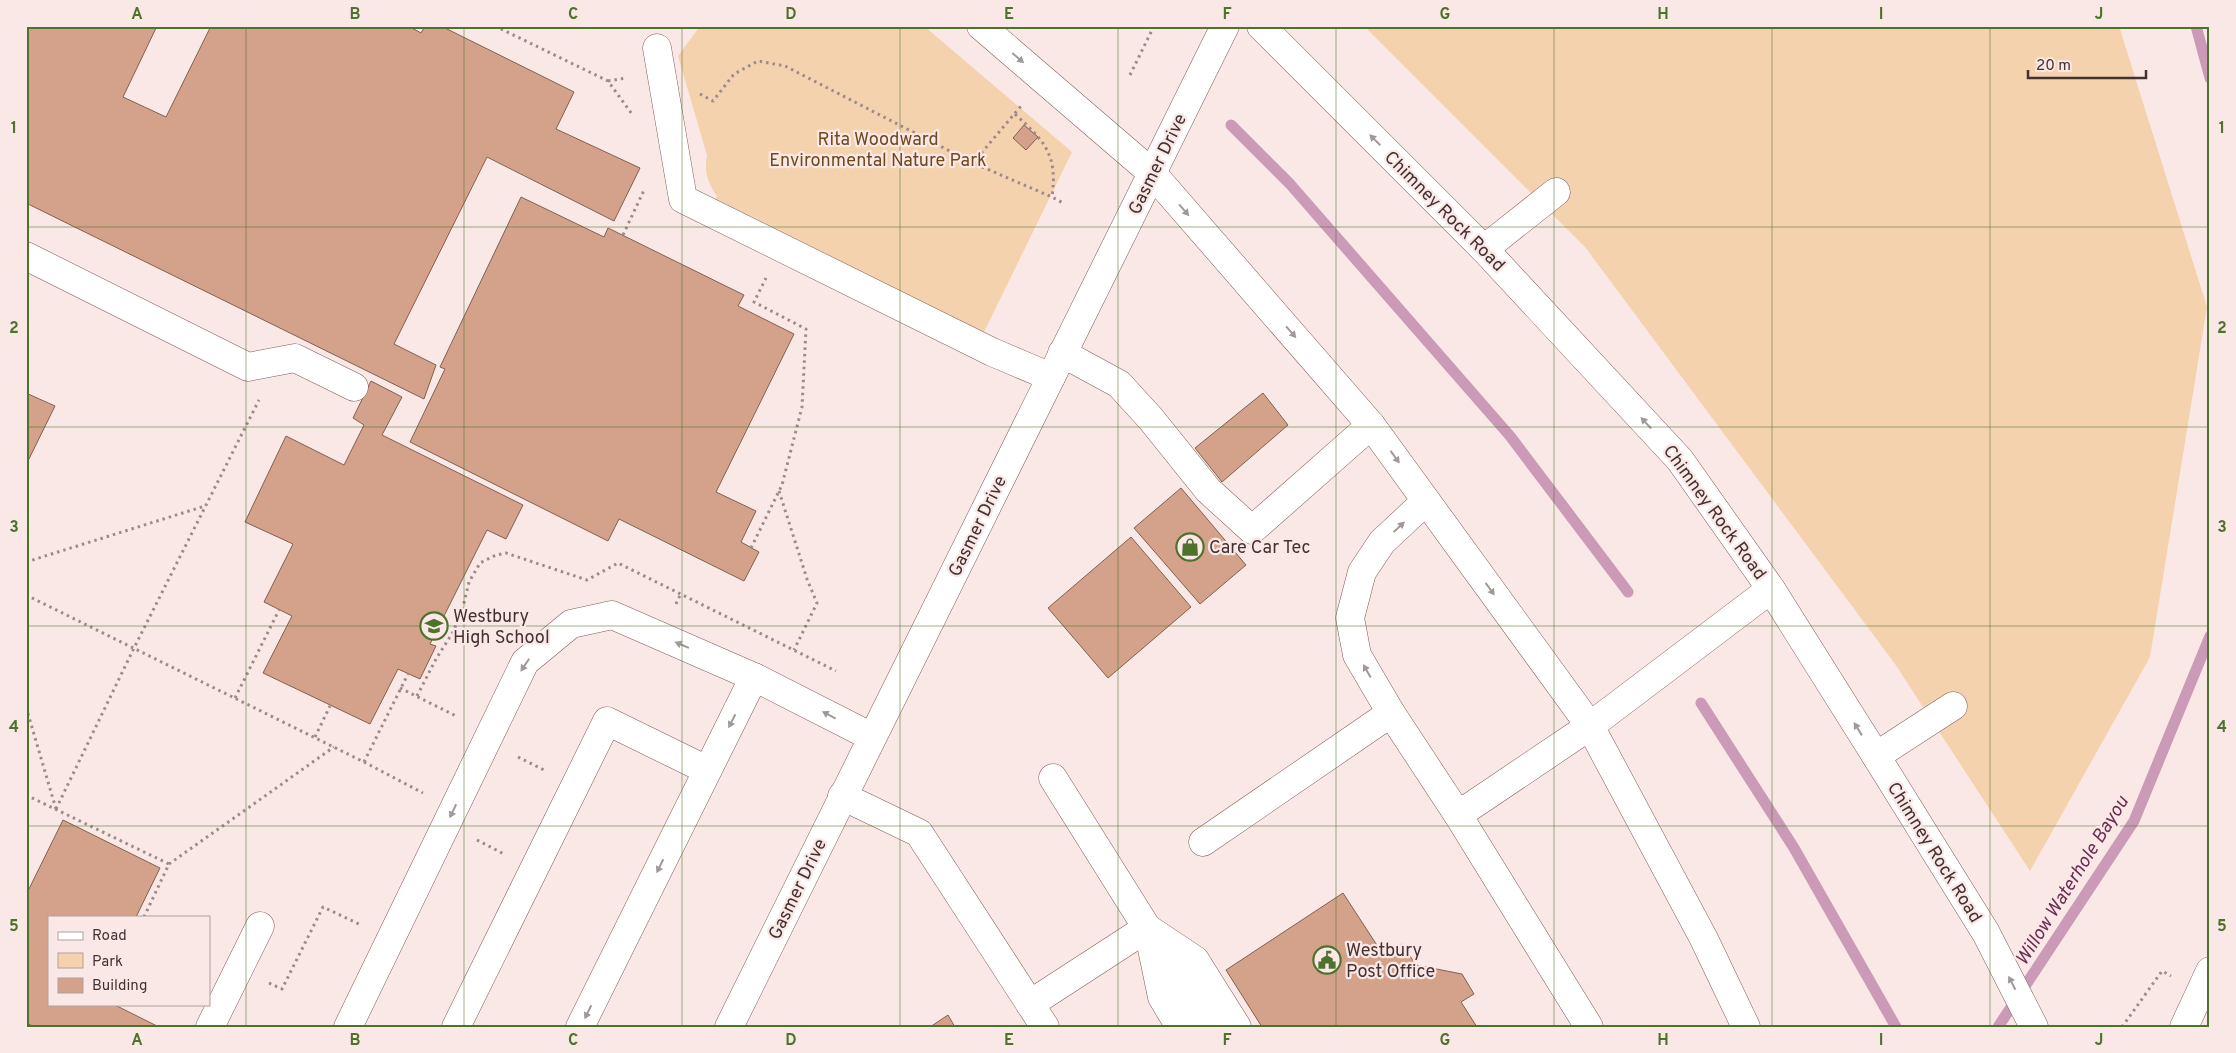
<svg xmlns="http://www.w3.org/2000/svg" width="2236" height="1053" font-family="Overpass,sans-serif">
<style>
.green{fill:#f5d2ae}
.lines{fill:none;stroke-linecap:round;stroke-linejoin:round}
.stream{stroke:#ca9ab6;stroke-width:11}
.building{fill:#d4a28a;stroke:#806050}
.minor-casing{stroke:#825d5a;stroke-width:29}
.major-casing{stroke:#825d5a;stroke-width:29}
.path{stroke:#9c8b89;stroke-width:3;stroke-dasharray:2.5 4;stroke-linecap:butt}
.minor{stroke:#fff;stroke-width:28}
.major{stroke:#fff;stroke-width:28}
.oneway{fill:#a19898}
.grid{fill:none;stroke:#4e722c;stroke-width:1;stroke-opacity:0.55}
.labels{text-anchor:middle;stroke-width:4.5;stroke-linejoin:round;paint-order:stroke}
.park-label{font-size:18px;fill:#6e491b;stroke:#fae8e6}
.street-label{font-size:18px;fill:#433231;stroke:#fae8e6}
.poi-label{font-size:18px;fill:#433231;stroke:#fae8e6;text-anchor:start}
.water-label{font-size:19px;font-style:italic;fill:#6b2f56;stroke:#fae8e6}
.neatline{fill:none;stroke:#4e722c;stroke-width:2}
.grid-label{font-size:16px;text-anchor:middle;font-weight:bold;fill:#4e722c}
</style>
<rect width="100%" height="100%" fill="#fae8e6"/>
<g class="green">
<path d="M 700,26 L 924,26 L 1072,152 L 982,336 L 712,205 L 717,196 C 707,182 704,171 707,155 L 678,56 Z"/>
<polygon points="1364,26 2119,26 2207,307 2150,657 2030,871 1895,664 1585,247"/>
</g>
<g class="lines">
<g class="stream">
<polyline points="2196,26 2210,78"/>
<polyline points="1231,125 1290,184 1510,436 1628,592"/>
<polyline points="1701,703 1794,848 1896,1027"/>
<polyline points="1998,1027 2134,821 2210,636"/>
</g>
</g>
<g class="building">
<polygon points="26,26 157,26 123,97 166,117 211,26 408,26 421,33 425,26 441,26 574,92 556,129 640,168 614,221 487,157 394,344 436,365 424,399 26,203"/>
<polygon points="1024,125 1038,137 1026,150 1013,138"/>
<polygon points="521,197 604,237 608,228 744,295 738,306 794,334 716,492 756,511 741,542 759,552 744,581 619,519 608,541 410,442 445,369 440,367"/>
<polygon points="371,381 402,397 382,435 523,505 506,539 487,530 430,644 436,646 420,679 398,669 370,724 263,673 292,616 264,602 293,544 245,522 286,436 344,465 364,425 353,418"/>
<polygon points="26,393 55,406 26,465"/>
<polygon points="1263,393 1288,425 1222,482 1195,448"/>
<polygon points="1181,488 1246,565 1200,604 1134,528"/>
<polygon points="1131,537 1191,607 1108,678 1048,608"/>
<polygon points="63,820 160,868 136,917 49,917 49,1004 113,1004 159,1027 35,1027 26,1023 26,895"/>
<polygon points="1343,893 1384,956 1402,944 1416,965 1462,974 1474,994 1461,1002 1477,1027 1262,1027 1226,970"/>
<polygon points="948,1015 955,1027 930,1027"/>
</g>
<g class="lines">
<g class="minor-casing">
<g id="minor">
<polyline points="657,48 683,199 992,352 1051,377"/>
<polyline points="1484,249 1556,192"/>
<polyline points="26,256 248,367 295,358 354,387"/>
<polyline points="1062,353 1119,384 1151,419 1208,490 1252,530 1371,425"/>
<polyline points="1426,501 1382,542 1362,572 1350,618 1357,655 1391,713 1458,815"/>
<polyline points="1876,756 1953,706"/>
<polyline points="842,796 919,833 1045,1027"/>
<polyline points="1203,842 1391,713"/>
<polyline points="1147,928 1195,960 1237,1027"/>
<polyline points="1153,938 1211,1027"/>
<polyline points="1151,944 1162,997 1180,1027"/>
<polyline points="1030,1004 1147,928 1053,778"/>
<polyline points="210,1027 260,926"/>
<polyline points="348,1027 525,662 571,624 612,615 754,677 872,737"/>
<polyline points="456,1027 607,721 707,770"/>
<polyline points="580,1027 754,677"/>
<polyline points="729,1027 1225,26"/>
<polyline points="1589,1027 1458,815 1590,726"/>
<polyline points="2184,1027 2210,971"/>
</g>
</g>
<g class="major-casing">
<g id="major">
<polyline points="981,26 1152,173 1371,425 1590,726 1704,939 1746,1027"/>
<polyline points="1261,26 1484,249 1680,460 1771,589 1876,756 1986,933 2034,1027"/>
<polyline points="1590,726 1771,589"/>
</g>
</g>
<g class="path">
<polyline points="495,26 608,81 632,114"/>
<polyline points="1130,75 1154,26"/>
<polyline points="608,81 626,78"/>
<polyline points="700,94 713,101 734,74 758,61 785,66 973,163 1052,197 1065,204"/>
<path d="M 1015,114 C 1044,141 1058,154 1052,197"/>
<polyline points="973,163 1021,106"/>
<polyline points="623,235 645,188"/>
<polyline points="779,491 807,579 817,603 794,650"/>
<polyline points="751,548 782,485 802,407 806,329 754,302 766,278"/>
<polyline points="26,562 205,506"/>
<polyline points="26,595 364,762 423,793"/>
<polyline points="676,604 681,593"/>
<polyline points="400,688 458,717"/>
<polyline points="417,696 436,659 453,632 462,611 469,582 480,563 496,555 506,553 587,580 618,563 836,671"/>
<polyline points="235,698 279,610"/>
<polyline points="26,707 56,809"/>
<polyline points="315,737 330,706"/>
<polyline points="518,757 544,770"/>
<polyline points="364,762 408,674"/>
<polyline points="26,795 169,864"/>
<polyline points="56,809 134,648 259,400"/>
<polyline points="477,840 504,854"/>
<polyline points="144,917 169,864 334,747"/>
<polyline points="269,983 282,989 323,907 359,924"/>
<polyline points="2122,1027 2162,971 2171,976"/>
</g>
<use href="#minor" class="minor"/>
<use href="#major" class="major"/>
</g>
<defs><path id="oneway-solid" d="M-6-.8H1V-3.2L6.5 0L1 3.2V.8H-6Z" transform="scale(1.25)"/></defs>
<g class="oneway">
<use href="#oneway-solid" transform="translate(1018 58) rotate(41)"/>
<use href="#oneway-solid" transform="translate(1375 140) rotate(-135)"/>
<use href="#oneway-solid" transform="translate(1184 210) rotate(49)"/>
<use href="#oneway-solid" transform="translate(1291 332) rotate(49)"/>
<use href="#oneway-solid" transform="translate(1646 423) rotate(-133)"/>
<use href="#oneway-solid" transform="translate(1395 457) rotate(54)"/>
<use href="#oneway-solid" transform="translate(1399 527) rotate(-43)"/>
<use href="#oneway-solid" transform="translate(1490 589) rotate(54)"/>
<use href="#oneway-solid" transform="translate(682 645) rotate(-157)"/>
<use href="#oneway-solid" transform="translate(525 665) rotate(124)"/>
<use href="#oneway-solid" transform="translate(1367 671) rotate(-120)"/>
<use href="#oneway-solid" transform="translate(829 715) rotate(-152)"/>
<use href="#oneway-solid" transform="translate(732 721) rotate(117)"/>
<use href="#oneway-solid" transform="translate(1858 729) rotate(-122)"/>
<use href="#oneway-solid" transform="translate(453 811) rotate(115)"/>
<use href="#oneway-solid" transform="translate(660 866) rotate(116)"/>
<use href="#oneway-solid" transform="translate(2012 983) rotate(-117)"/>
<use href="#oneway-solid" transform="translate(588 1012) rotate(116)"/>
</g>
<path class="grid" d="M 246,26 L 246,1027M 464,26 L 464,1027M 682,26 L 682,1027M 900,26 L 900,1027M 1118,26 L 1118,1027M 1336,26 L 1336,1027M 1554,26 L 1554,1027M 1772,26 L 1772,1027M 1990,26 L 1990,1027M 26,227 L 2210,227M 26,427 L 2210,427M 26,626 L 2210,626M 26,826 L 2210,826"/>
<defs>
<g id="shop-ring" transform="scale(1.4375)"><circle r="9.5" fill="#fae8e6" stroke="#4e722c" stroke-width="1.5"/><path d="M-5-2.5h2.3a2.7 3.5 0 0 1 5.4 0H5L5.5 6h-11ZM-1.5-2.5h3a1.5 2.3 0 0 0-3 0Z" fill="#4e722c"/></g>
<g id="school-ring" transform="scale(1.4375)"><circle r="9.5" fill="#fae8e6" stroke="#4e722c" stroke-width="1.5"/><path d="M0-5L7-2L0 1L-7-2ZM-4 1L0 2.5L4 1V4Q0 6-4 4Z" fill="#4e722c"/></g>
<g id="civic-ring" transform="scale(1.4375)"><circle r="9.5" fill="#fae8e6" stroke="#4e722c" stroke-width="1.5"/><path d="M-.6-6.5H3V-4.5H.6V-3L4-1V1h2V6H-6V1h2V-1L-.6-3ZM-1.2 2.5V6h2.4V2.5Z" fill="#4e722c"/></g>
</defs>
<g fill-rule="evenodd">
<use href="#shop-ring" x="1190" y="547"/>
<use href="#school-ring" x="434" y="626"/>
<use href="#civic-ring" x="1327" y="960"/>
</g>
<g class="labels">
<g class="park-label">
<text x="878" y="145">Rita Woodward<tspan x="878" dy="21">Environmental Nature Park</tspan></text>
</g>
<g class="street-label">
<text transform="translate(1157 164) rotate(-64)" y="6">Gasmer Drive</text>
<text transform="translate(1445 211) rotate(45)" y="6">Chimney Rock Road</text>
<text transform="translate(1715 512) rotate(54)" y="6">Chimney Rock Road</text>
<text transform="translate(977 526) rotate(-64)" y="6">Gasmer Drive</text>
<text transform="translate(1935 852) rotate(58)" y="6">Chimney Rock Road</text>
<text transform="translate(797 889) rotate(-64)" y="6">Gasmer Drive</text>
</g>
<g class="poi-label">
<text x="1209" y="553">Care Car Tec</text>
<text x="453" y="622">Westbury<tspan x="453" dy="21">High School</tspan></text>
<text x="1346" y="956">Westbury<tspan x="1346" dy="21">Post Office</tspan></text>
</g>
<g class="water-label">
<text transform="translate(2071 880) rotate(-58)" y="7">Willow Waterhole Bayou</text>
</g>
</g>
<rect width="2236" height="1053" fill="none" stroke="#fae8e6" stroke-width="55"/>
<rect x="48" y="916" width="162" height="90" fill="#fae8e6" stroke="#b19f9e"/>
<rect x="58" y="932" width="25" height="8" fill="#ffffff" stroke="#b19f9e"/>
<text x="92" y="940" font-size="15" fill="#433231">Road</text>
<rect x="58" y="953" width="25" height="15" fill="#f5d2ae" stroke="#b19f9e"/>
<text x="92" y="966" font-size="15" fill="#433231">Park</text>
<rect x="58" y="978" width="25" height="15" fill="#d4a28a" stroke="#b19f9e"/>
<text x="92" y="990" font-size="15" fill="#433231">Building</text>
<path d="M2028 70v8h118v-8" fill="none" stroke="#433231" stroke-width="2.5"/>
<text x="2036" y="70" font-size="15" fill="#433231" stroke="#fae8e6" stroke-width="4" paint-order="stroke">20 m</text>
<rect x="28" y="28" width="2180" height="998" class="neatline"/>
<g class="grid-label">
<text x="137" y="19">A</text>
<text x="355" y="19">B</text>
<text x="573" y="19">C</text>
<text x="791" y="19">D</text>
<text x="1009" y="19">E</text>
<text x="1227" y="19">F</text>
<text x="1445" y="19">G</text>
<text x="1663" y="19">H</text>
<text x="1881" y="19">I</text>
<text x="2099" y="19">J</text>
<text x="14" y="133">1</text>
<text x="2222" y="133">1</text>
<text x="14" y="333">2</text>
<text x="2222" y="333">2</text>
<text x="14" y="532">3</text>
<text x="2222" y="532">3</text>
<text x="14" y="732">4</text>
<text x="2222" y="732">4</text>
<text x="14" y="931">5</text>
<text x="2222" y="931">5</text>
<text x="137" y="1045">A</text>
<text x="355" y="1045">B</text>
<text x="573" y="1045">C</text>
<text x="791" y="1045">D</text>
<text x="1009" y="1045">E</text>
<text x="1227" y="1045">F</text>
<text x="1445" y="1045">G</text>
<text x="1663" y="1045">H</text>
<text x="1881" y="1045">I</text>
<text x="2099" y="1045">J</text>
</g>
</svg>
